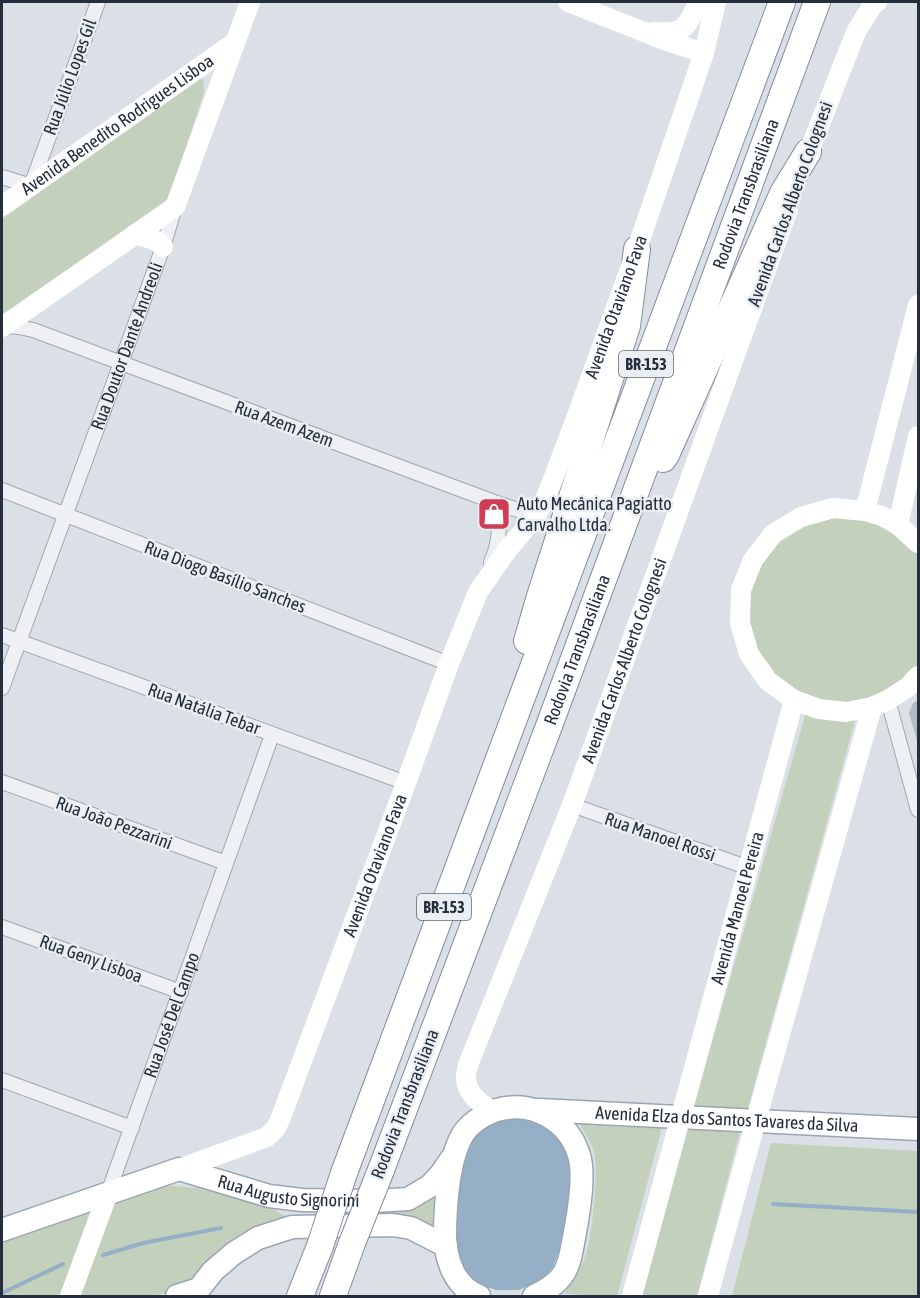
<svg xmlns="http://www.w3.org/2000/svg" width="920" height="1298" font-family="'Asap Condensed',sans-serif">
<style>
.green{fill:#c2d0bc}
.water{fill:#95afc7}
.lines{fill:none;stroke-linecap:round;stroke-linejoin:round}
.stream{stroke:#95afc7;stroke-width:4}
.building{fill:#b3b9c3}
.street-casing{stroke:#a1a7b0;stroke-width:16}
.primary-casing{stroke:#9ba4b2;stroke-width:25}
.highway-casing{stroke:#838d9d;stroke-width:28}
.street{stroke:#eef0f4;stroke-width:14}
.secondary{stroke:#fff;stroke-width:20}
.primary{stroke:#fff;stroke-width:22}
.highway{stroke:#fff;stroke-width:26}
.highway-bridge-casing{stroke:#838d9d;stroke-width:28;stroke-linecap:butt}
.highway-bridge{stroke:#fff;stroke-width:26}
.labels{text-anchor:middle;stroke-width:5;stroke-linejoin:round;paint-order:stroke}
.shield{fill:#eaeff4;stroke:#606873;stroke-width:1.5}
.shield-label{font-size:16px;font-weight:bold;fill:#252e3c}
.street-label{font-size:18px;fill:#252e3c;stroke:#eaeff4}
.poi-label{font-size:18px;fill:#252e3c;stroke:#eaeff4;text-anchor:start}
</style>
<rect width="100%" height="100%" fill="#dbe0e6"/>
<g class="green">
<polygon points="203,78 204,93 169,198 2,317 2,219 193,82"/>
<polygon points="838,516 871,521 901,536 918,555 918,668 879,701 813,704 761,664 748,633 747,600 757,568 777,542 805,524"/>
<polygon points="806,712 856,717 748,1108 694,1106"/>
<path d="M 579,1123 L 663,1124 L 617,1296 L 586,1296 L 565,1293 C 573,1281 580,1270 585,1257 C 592,1238 599,1171 594,1152 C 591,1142 584,1132 579,1123 Z"/>
<polygon points="687,1126 741,1129 697,1296 642,1296"/>
<polygon points="771,1143 918,1151 918,1296 732,1296"/>
<polygon points="163,1185 198,1188 273,1209 287,1217 247,1231 222,1246 200,1268 186,1286 155,1296 76,1296 114,1200"/>
<polygon points="436,1195 433,1228 393,1211 381,1211"/>
<polygon points="91,1210 64,1296 2,1296 2,1233"/>
</g>
<polygon class="water" points="515,1116 546,1123 566,1144 572,1175 566,1219 560,1248 553,1267 543,1279 519,1290 496,1290 478,1284 467,1274 459,1261 455,1247 456,1192 470,1138 489,1121"/>
<g class="lines">
<g class="stream">
<polyline points="773,1204 918,1212"/>
<polyline points="103,1255 143,1243 221,1228"/>
<polyline points="2,1293 63,1264"/>
</g>
</g>
<polygon class="building" points="918,700 918,744 909,713 913,703"/>
<g class="lines">
<g class="street-casing">
<g id="street">
<polyline points="2,177 31,186 98,2"/>
<polyline points="3,326 19,327 33,330 497,503 536,516"/>
<polyline points="2,490 449,664"/>
<path d="M 491,562 C 501,540 499,527 497,503"/>
<polyline points="2,635 406,783"/>
<path id="s1" d="M 2,688 L 121,363 L 163,247 L 175,207"/>
<polyline points="888,700 918,810"/>
<polyline points="2,782 226,863"/>
<polyline points="572,805 749,868"/>
<polyline points="2,927 181,992"/>
<polyline points="2,1080 132,1128"/>
<path id="s2" d="M 108,1193 L 272,735"/>
</g>
</g>
<g class="primary-casing">
<g id="primary">
<path id="s7" d="M 539,1110 L 918,1129"/>
<path id="s8" d="M 2,1230 L 179,1169 L 269,1196 L 302,1200 L 375,1201 L 408,1199 L 430,1186 L 441,1174 L 452,1158"/>
<polyline points="177,1296 199,1289 213,1271 234,1253 258,1238 292,1227 393,1225 411,1228 446,1246"/>
<path d="M 479,1296 C 455,1287 446,1261 445,1237 C 445,1208 448,1159 463,1134 C 468,1126 475,1121 483,1116 C 520,1095 567,1114 579,1155 C 585,1174 579,1211 575,1232 C 569,1266 568,1281 534,1296"/>
</g>
</g>
<g class="highway-casing">
<g id="highway">
<polyline points="663,459 666,455 783,193 808,152"/>
<polyline points="527,641 541,593 627,326 637,249"/>
<path id="s9" d="M 381,1170 L 549,726 L 817,2"/>
<polyline points="344,1173 782,2"/>
<polyline points="300,1296 320,1246"/>
<polyline points="333,1296 352,1243"/>
</g>
</g>
<use href="#street" class="street"/>
<g class="secondary">
<polyline points="568,2 667,41 704,53"/>
<path d="M 652,32 C 684,34 686,30 698,2"/>
<polyline points="804,164 856,32 872,6 877,2"/>
<path id="s3" d="M 2,206 L 234,43"/>
<polyline points="135,234 157,241 163,247"/>
<polyline points="2,327 175,207 250,2"/>
<polyline points="865,511 918,305"/>
<polyline points="898,525 918,436"/>
<polyline points="918,543 898,525 882,516 865,511 833,508 801,517 773,534 753,560 741,590 740,623 749,654 768,681 794,700 819,709 846,712 872,707 888,700 908,687 918,676"/>
<path id="s4" d="M 493,1112 C 481,1104 467,1094 466,1079 C 465,1073 468,1066 470,1060 L 572,805 L 788,209"/>
<path id="s5" d="M 179,1169 L 267,1137 L 276,1128 L 281,1117 L 406,783 L 449,664 L 478,592 L 508,549 L 536,516 L 547,495 L 578,413 L 637,249 L 704,53 L 716,2"/>
<polyline points="70,1296 108,1193"/>
<path id="s6" d="M 632,1296 L 794,700"/>
<polyline points="708,1296 756,1120 872,707"/>
</g>
<use href="#primary" class="primary"/>
<use href="#highway" class="highway"/>
<g class="highway-bridge-casing">
<g id="highway-bridge">
<polyline points="352,1243 381,1170"/>
<polyline points="320,1246 344,1173"/>
</g>
</g>
<use href="#highway-bridge" class="highway-bridge"/>
</g>
<defs>
<g id="shop-square" transform="scale(1.725)"><rect x="-9" y="-9" width="18" height="18" rx="4" fill="#d03c55" stroke="#eaeff4"/><path d="M-5-2.5h2.3a2.7 3.5 0 0 1 5.4 0H5L5.5 6h-11ZM-1.5-2.5h3a1.5 2.3 0 0 0-3 0Z" fill="#fff"/></g>
</defs>
<g fill-rule="evenodd">
<use href="#shop-square" x="494" y="514"/>
</g>
<g class="labels">
<g class="shield">
<rect x="619" y="351" width="54" height="26" rx="4.5"/>
<rect x="417" y="894" width="54" height="26" rx="4.5"/>
</g>
<g class="shield-label">
<text x="646" y="370">BR-153</text>
<text x="444" y="913">BR-153</text>
</g>
<g class="street-label">
<text transform="translate(70 77) rotate(-70)" y="6">Rua Júlio Lopes Gil</text>
<text dy="6" stroke="none"><textPath href="#s3" startOffset="141">Avenida Benedito Rodrigues Lisboa</textPath></text>
<text dy="6" stroke="none"><textPath href="#s9" startOffset="1042">Rodovia Transbrasiliana</textPath></text>
<text transform="translate(790 204) rotate(-70)" y="6">Avenida Carlos Alberto Colognesi</text>
<text dy="6" stroke="none"><textPath href="#s5" startOffset="999">Avenida Otaviano Fava</textPath></text>
<text dy="6" stroke="none"><textPath href="#s1" startOffset="364">Rua Doutor Dante Andreoli</textPath></text>
<text transform="translate(284 424) rotate(20)" y="6">Rua Azem Azem</text>
<text transform="translate(225 577) rotate(21)" y="6">Rua Diogo Basílio Sanches</text>
<text dy="6" stroke="none"><textPath href="#s9" startOffset="556">Rodovia Transbrasiliana</textPath></text>
<text dy="6" stroke="none"><textPath href="#s4" startOffset="492">Avenida Carlos Alberto Colognesi</textPath></text>
<text transform="translate(204 709) rotate(20)" y="6">Rua Natália Tebar</text>
<text transform="translate(114 823) rotate(20)" y="6">Rua João Pezzarini</text>
<text transform="translate(660 837) rotate(19)" y="6">Rua Manoel Rossi</text>
<text dy="6" stroke="none"><textPath href="#s5" startOffset="387">Avenida Otaviano Fava</textPath></text>
<text dy="6" stroke="none"><textPath href="#s6" startOffset="402">Avenida Manoel Pereira</textPath></text>
<text transform="translate(91 959) rotate(20)" y="6">Rua Geny Lisboa</text>
<text dy="6" stroke="none"><textPath href="#s2" startOffset="189">Rua José Del Campo</textPath></text>
<text transform="translate(405 1104) rotate(-69)" y="6">Rodovia Transbrasiliana</text>
<text dy="6" stroke="none"><textPath href="#s7" startOffset="188">Avenida Elza dos Santos Tavares da Silva</textPath></text>
<text dy="6" stroke="none"><textPath href="#s8" startOffset="300">Rua Augusto Signorini</textPath></text>
</g>
<g class="poi-label">
<text x="517" y="510">Auto Mecânica Pagiatto<tspan x="517" dy="21">Carvalho Ltda.</tspan></text>
</g>
</g>
<rect width="920" height="1298" fill="none" stroke="#252e3c" stroke-width="6"/>
</svg>
